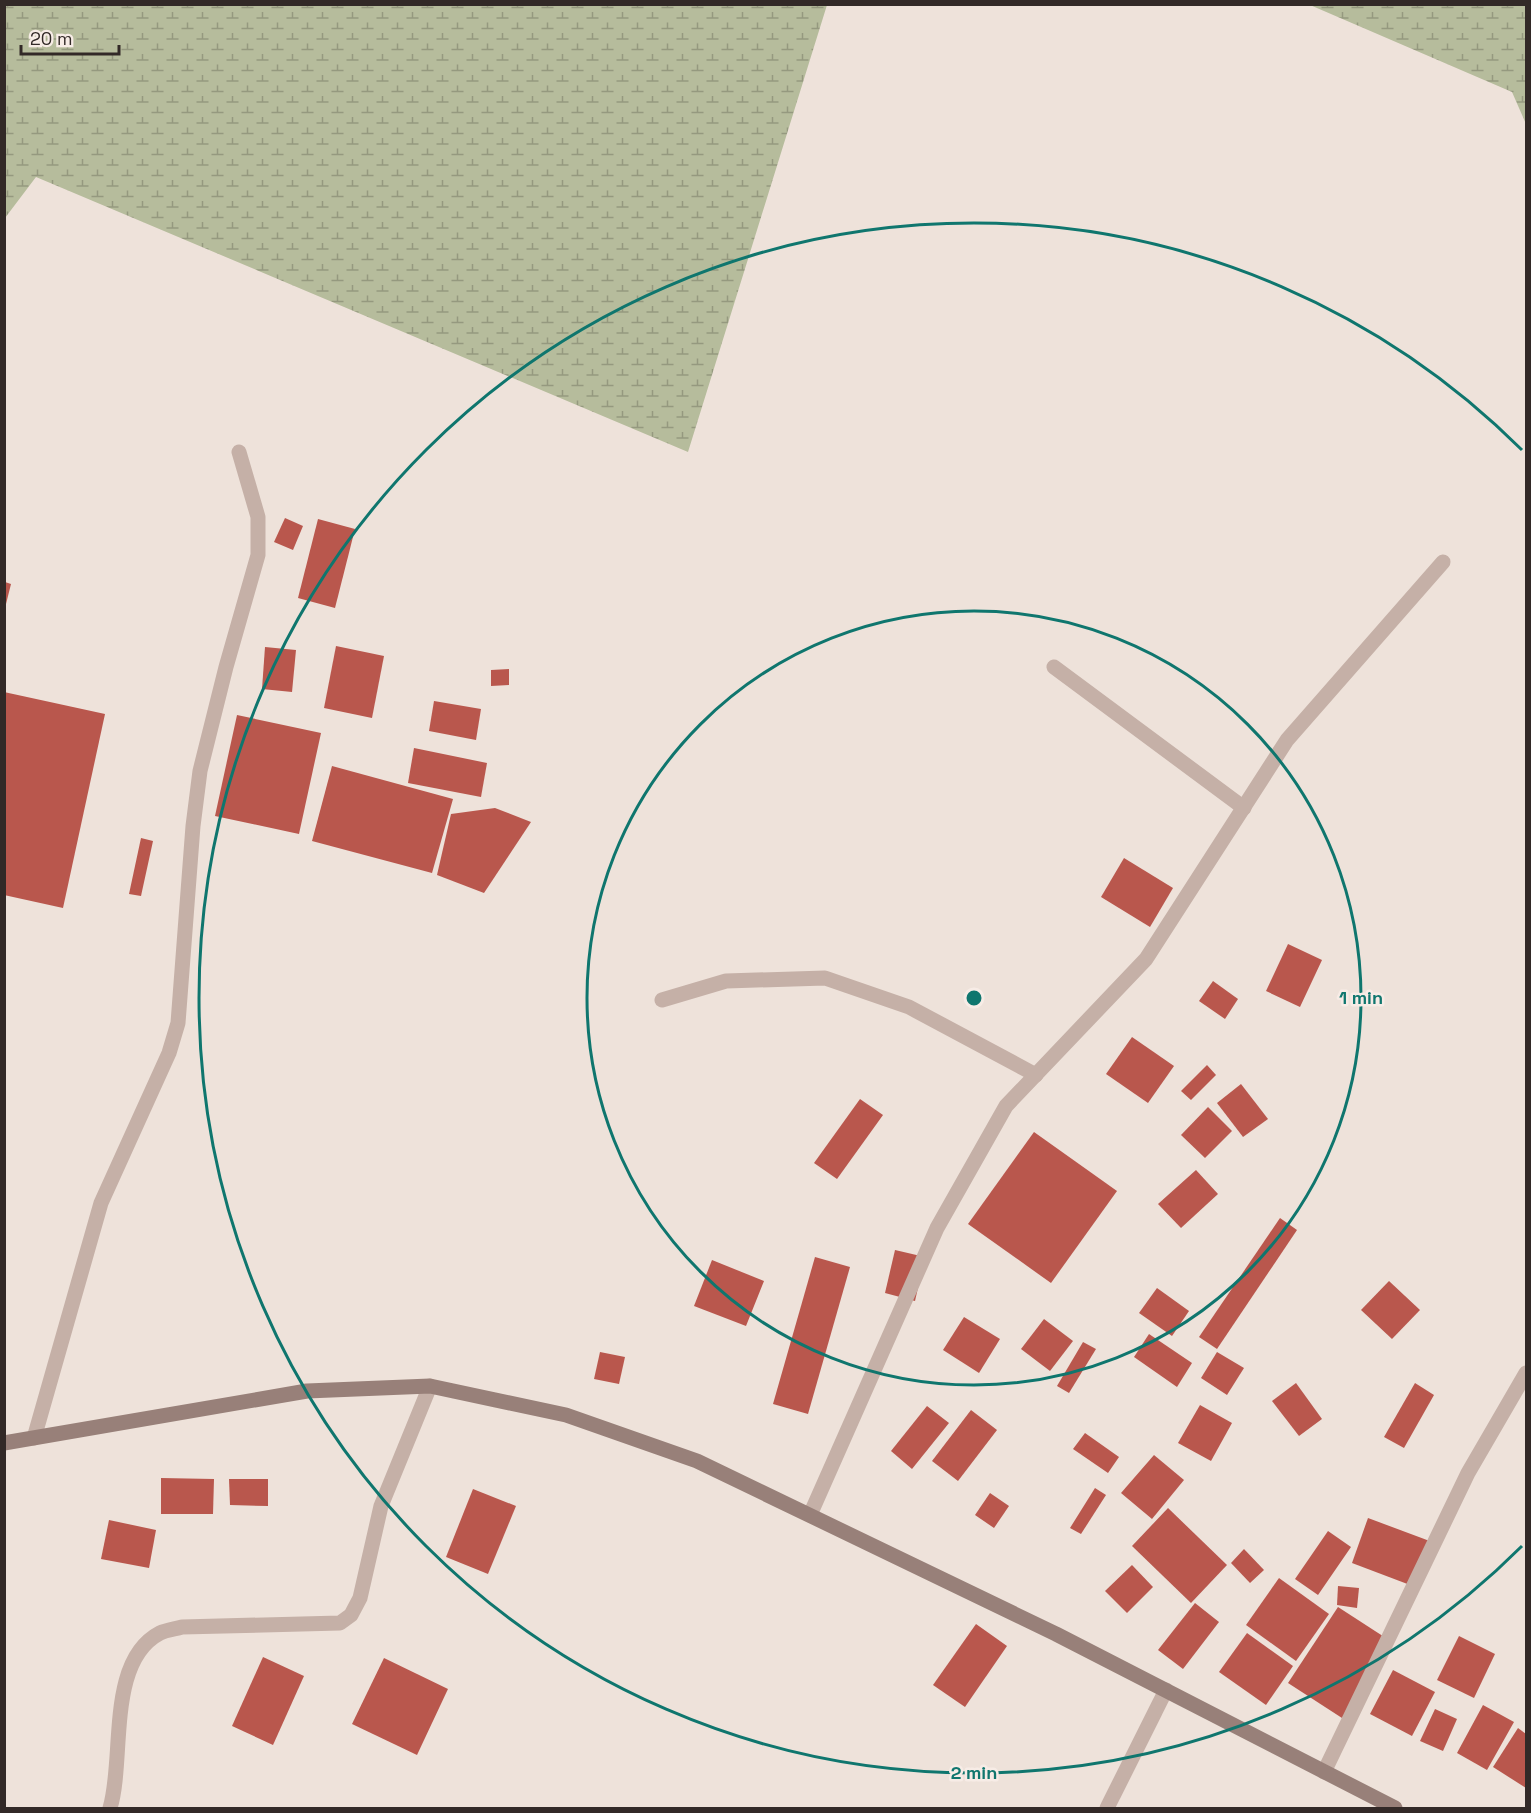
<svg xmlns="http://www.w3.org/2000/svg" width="1531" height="1813" font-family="'Space Grotesk',sans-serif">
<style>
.wetland{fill:url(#wetland-marsh)}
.building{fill:#b9574d}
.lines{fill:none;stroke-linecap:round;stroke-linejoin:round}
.street{stroke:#c5b0a7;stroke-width:15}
.secondary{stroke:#988079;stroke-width:15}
.ring{fill:none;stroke:#0f766e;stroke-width:3}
.centre{fill:#0f766e;stroke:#f7ece6;stroke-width:3}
.ring-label{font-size:18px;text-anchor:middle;font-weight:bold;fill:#0f766e;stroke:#f7ece6;stroke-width:5;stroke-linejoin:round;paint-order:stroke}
</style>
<defs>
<pattern id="wetland-marsh" width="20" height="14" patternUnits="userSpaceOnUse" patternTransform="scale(1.5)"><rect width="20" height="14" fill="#b6bc9c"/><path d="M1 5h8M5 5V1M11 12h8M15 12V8" fill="none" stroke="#95997f"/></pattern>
</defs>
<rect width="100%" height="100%" fill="#eee2da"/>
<g class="wetland">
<polygon points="5,4 827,4 827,5 688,452 36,177 5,218"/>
<polygon points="1310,5 1526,5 1526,124 1512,92"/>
</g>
<g class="building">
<polygon points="285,518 303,526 293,550 274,542"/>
<polygon points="318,519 355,529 335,608 298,598"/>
<polygon points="5,582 11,584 5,608"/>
<polygon points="336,646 384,656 372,718 324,708"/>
<polygon points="265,647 296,650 292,692 262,689"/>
<polygon points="509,669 509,685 491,686 491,670"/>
<polygon points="4,692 105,714 63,908 4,895"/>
<polygon points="434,701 481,709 476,740 429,731"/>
<polygon points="237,715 321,733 299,834 215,816"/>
<polygon points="414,748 487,763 481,797 408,783"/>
<polygon points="332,766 453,799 432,873 312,841"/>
<polygon points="495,808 531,822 484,893 437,875 451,814"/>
<polygon points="141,838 153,841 141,896 129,894"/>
<polygon points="1124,858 1173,888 1150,927 1101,897"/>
<polygon points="1288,944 1322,960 1300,1007 1266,991"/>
<polygon points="1213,981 1238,999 1225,1019 1199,1001"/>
<polygon points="1132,1037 1174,1066 1148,1103 1106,1074"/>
<polygon points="1207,1065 1216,1075 1191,1100 1181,1091"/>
<polygon points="1241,1084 1268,1119 1243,1137 1217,1103"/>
<polygon points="860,1099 883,1115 837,1179 814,1163"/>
<polygon points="1208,1107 1232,1131 1205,1158 1181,1135"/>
<polygon points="1034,1132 1117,1191 1051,1283 968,1224"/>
<polygon points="1196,1170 1218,1194 1181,1228 1158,1204"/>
<polygon points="1280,1218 1297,1230 1217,1349 1199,1337"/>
<polygon points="895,1250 925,1257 915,1301 885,1293"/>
<polygon points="815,1257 850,1267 808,1414 773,1404"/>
<polygon points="712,1260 764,1281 746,1326 694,1306"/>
<polygon points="1389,1281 1420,1310 1392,1339 1361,1310"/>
<polygon points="1157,1288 1189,1311 1172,1336 1139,1313"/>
<polygon points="964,1317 1000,1339 979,1373 943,1350"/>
<polygon points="1044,1319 1073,1341 1050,1371 1021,1349"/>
<polygon points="1149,1334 1192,1363 1177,1387 1134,1357"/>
<polygon points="1083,1342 1096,1349 1069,1393 1057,1386"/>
<polygon points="600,1352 625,1357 619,1384 594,1379"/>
<polygon points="1217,1352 1244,1368 1227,1395 1201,1378"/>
<polygon points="1296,1383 1322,1419 1299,1436 1272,1401"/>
<polygon points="1415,1383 1434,1395 1404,1448 1384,1437"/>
<polygon points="1200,1405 1232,1423 1211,1461 1178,1443"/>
<polygon points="927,1406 949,1423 912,1469 891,1451"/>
<polygon points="971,1410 997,1430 958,1481 932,1461"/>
<polygon points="1085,1433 1119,1457 1108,1473 1073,1449"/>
<polygon points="1154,1455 1184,1480 1152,1519 1121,1493"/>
<polygon points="161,1478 214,1479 213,1514 161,1514"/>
<polygon points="229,1479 268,1479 268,1506 230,1505"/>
<polygon points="1095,1488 1106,1495 1081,1534 1070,1528"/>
<polygon points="473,1489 516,1506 488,1574 446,1557"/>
<polygon points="990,1493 1009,1506 994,1528 975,1515"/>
<polygon points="1168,1508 1227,1565 1191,1603 1132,1546"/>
<polygon points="1368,1518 1435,1543 1418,1588 1352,1563"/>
<polygon points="109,1520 156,1530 149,1568 101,1559"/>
<polygon points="1328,1531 1351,1547 1318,1595 1295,1579"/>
<polygon points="1244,1549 1264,1570 1250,1583 1231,1563"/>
<polygon points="1132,1565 1153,1587 1127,1613 1105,1591"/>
<polygon points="1279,1578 1329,1614 1296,1661 1246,1625"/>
<polygon points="1338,1586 1359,1588 1357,1608 1337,1605"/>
<polygon points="1195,1603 1219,1622 1183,1669 1158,1650"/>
<polygon points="1338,1607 1392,1642 1342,1718 1288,1683"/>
<polygon points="976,1624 1007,1646 965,1707 933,1685"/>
<polygon points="1247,1633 1293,1666 1266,1705 1219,1672"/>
<polygon points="1459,1636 1495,1654 1474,1698 1437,1680"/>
<polygon points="263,1657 304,1676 273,1745 232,1726"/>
<polygon points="384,1658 448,1689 417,1755 352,1724"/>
<polygon points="1393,1670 1435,1692 1412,1736 1370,1714"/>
<polygon points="1483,1705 1514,1722 1487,1770 1457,1753"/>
<polygon points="1435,1709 1457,1719 1443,1751 1420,1741"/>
<polygon points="1518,1728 1526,1734 1526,1788 1493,1767"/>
</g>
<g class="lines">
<g class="street">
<polyline points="1054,667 1244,808"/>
<polyline points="662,1000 726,981 825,978 909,1007 1036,1075"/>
<polyline points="34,1438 101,1203 169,1053 178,1023 193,826 200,771 226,667 258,555 258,517 239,452"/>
<polyline points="810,1515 937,1228 1006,1106 1146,959 1287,740 1443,562"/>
<polyline points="1324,1772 1468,1473 1526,1373"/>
<path d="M 110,1808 C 125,1759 106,1661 160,1633 C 166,1630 175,1629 182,1627 L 340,1623 L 351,1615 L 360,1598 L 381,1506 L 430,1386"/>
<polyline points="1107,1808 1166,1690"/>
</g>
<polyline class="secondary" points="4,1443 307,1391 430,1386 566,1415 697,1461 1056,1634 1395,1808"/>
</g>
<g class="ring">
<circle cx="974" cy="998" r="387"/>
<path d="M1522 1546A775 775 0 1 1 1522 450"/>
</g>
<circle cx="974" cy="998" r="9" class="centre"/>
<g class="ring-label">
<text x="1361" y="1004">1 min</text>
<text x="974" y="1779">2 min</text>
</g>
<rect width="1531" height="1813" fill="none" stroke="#322927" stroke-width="12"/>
<path d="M21 45v9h98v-9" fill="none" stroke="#322927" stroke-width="3"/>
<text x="30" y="45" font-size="18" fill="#322927" stroke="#f7ece6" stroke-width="4.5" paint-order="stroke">20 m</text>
</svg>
